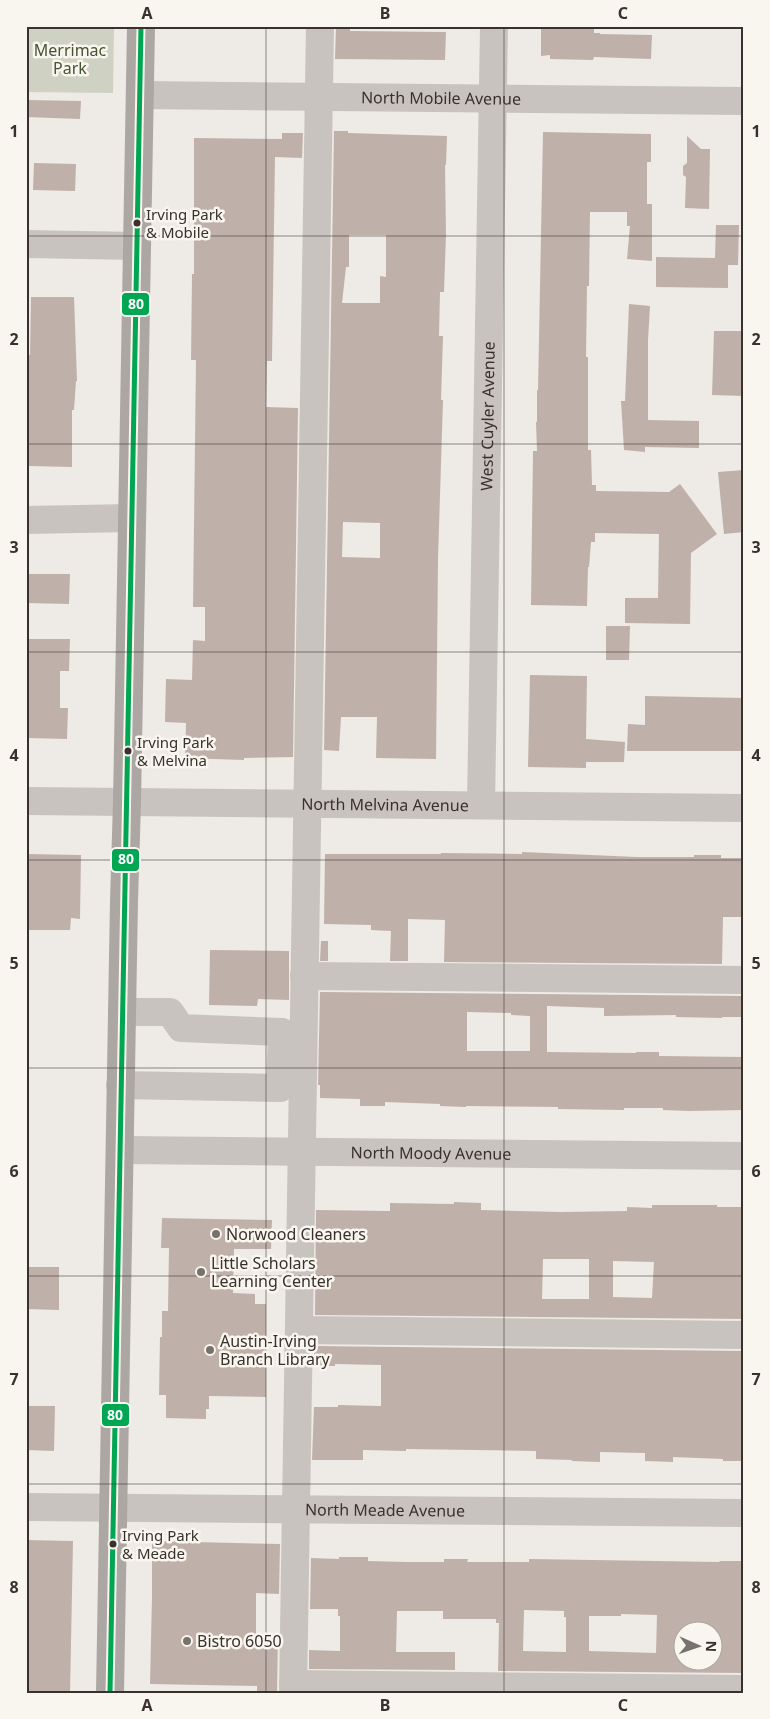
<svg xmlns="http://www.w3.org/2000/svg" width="770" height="1719" font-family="'Noto Sans',sans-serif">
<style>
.green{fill:#cfd2c2}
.building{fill:#c0b0aa;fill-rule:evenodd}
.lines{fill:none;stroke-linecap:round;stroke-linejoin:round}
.minor{stroke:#c8c3be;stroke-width:28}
.major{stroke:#ada7a3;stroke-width:28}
.bus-1-casing{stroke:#f9f5ef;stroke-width:9}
.bus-1{stroke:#00a651;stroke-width:5}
.grid{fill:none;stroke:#39312d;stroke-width:1;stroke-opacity:0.55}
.bus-dot{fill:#39312d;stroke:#f9f5ef;stroke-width:2}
.poi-dot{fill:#78726e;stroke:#f9f5ef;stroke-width:2}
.labels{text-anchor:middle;stroke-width:5;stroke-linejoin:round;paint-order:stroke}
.bus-label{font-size:15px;fill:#39312d;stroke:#f9f5ef;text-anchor:start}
.park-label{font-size:16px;fill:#475433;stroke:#f9f5ef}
.street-label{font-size:16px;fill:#39312d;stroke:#f9f5ef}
.poi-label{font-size:16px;fill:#39312d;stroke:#f9f5ef;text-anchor:start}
.line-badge{stroke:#f9f5ef;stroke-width:2}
.badge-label{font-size:14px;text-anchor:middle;font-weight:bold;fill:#fff}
.neatline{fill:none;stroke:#39312d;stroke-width:2}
.grid-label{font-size:16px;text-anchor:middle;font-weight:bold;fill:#39312d}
</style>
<rect width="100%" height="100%" fill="#eeeae6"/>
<polygon class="green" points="26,26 114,26 113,93 26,92"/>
<g class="building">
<polygon points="336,26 350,26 350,31 446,32 445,60 335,59"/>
<polygon points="541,26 594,26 594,33 600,33 600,34 652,35 651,59 594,57 593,60 550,59 550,55 541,56"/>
<polygon points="26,100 81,101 80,119 26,117"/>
<path d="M 334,131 L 348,131 L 348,133 L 447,136 L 446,165 L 445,165 L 446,234 L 444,292 L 440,292 L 439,336 L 443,336 L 441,400 L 443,400 L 438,559 L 436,759 L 376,758 L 377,717 L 341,717 L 339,751 L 324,750 ZM 349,235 L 386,235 L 386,277 L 380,276 L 380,303 L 342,303 L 346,267 L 349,267 ZM 343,522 L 380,523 L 380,558 L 342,557 Z"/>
<polygon points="543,132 651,134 651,162 647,162 647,204 652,204 652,261 627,259 630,226 627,226 627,212 590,212 589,286 587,286 586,357 588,357 588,450 591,450 592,485 596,485 596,491 669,492 680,484 717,534 691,553 690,624 625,623 625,598 658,598 659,534 595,533 595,542 591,542 589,567 588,567 587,606 531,605 533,451 537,451 536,422 537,422 537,390 538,390"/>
<polygon points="282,133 303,133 302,158 275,157 272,361 267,361 266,407 298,408 293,757 244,758 244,760 185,758 186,723 165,722 166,679 192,680 193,640 205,641 205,607 193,607 196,360 191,360 192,274 194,274 194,138 282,139"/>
<polygon points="687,136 701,149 710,149 709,209 685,208 686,177 683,175 683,166 687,163"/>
<polygon points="34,163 76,164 75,191 33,190"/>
<polygon points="716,225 739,225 738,265 728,265 728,288 656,287 656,257 715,258"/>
<polygon points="31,297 74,297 77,381 76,381 74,410 72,410 72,467 28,466 26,355 30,355"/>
<polygon points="629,304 650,306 648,340 648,420 699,421 699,448 645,447 645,452 624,450 621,401 625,401"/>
<polygon points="714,331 744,331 744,396 712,395"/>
<polygon points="744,470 744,532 724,534 718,472"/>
<polygon points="26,574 70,574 69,604 26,603"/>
<polygon points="606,626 630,626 629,660 606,660"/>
<polygon points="26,639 70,639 69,671 60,671 60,708 68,708 67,739 26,738"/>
<polygon points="530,675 587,676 586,739 625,742 624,762 586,762 586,768 528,767"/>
<polygon points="645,696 744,698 744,751 627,751 628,724 645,725"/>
<polygon points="522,852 637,857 694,857 694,855 721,855 721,858 744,858 744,917 723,917 722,964 444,962 445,920 408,919 408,961 390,961 391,931 371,930 371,925 324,924 325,854 441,854 441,853 522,854"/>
<polygon points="26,854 81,855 80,919 71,918 70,930 26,930"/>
<polygon points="321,941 328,941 328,961 320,961"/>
<polygon points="210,950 289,951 289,1000 258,999 257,1006 209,1005"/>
<path d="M 320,992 L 744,996 L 744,1017 L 722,1017 L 722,1018 L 676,1017 L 676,1015 L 604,1016 L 604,1008 L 547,1006 L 547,1052 L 636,1053 L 636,1052 L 659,1052 L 659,1056 L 744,1057 L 744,1110 L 689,1111 L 663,1110 L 663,1108 L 624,1108 L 624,1110 L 558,1109 L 558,1107 L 466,1106 L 466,1107 L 440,1106 L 440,1104 L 385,1102 L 385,1106 L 360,1106 L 360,1099 L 320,1098 L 320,1085 L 318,1085 ZM 467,1012 L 511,1013 L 511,1015 L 530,1016 L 530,1051 L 467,1051 Z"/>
<path d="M 454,1202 L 481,1203 L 481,1210 L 561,1212 L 627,1211 L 627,1207 L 652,1208 L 652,1205 L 717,1205 L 717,1207 L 744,1207 L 744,1319 L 315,1315 L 316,1210 L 390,1211 L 390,1203 L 454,1204 ZM 543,1259 L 589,1259 L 589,1299 L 542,1299 ZM 613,1261 L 654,1262 L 652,1298 L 613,1297 Z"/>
<polygon points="162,1218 272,1220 271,1249 234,1249 233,1293 255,1294 255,1304 266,1304 266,1397 209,1396 209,1409 206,1409 206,1419 166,1418 166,1395 159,1395 160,1337 162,1337 162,1311 168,1311 169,1248 161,1248"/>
<polygon points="26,1267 59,1267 59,1310 26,1309"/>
<polygon points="314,1346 744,1351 744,1461 723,1461 723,1459 673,1457 673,1462 645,1461 645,1453 600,1452 600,1462 572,1461 572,1460 536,1459 536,1451 406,1449 406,1451 363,1450 363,1460 312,1460 314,1407 338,1407 338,1405 381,1406 381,1365 335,1364 335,1366 314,1366"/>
<polygon points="27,1406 55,1406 54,1451 26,1450"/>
<polygon points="26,1540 73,1541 70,1693 26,1692"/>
<polygon points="152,1541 280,1544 279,1594 256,1593 256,1634 278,1635 277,1693 257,1693 257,1686 150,1684 152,1596"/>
<path d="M 339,1557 L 368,1557 L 368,1561 L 406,1562 L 444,1562 L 444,1559 L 468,1559 L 467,1562 L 529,1562 L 529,1559 L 719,1562 L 720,1561 L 744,1561 L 744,1673 L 498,1671 L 499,1623 L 496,1623 L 496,1619 L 443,1619 L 443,1611 L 397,1611 L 396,1652 L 455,1652 L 455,1670 L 309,1669 L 309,1650 L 340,1651 L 340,1616 L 338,1616 L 338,1609 L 310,1609 L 311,1558 L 339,1559 ZM 524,1610 L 564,1611 L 564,1617 L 566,1617 L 566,1652 L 523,1651 ZM 621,1614 L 657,1615 L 656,1653 L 589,1651 L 589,1616 L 621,1616 ZM 682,1632 L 712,1632 L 712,1662 L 682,1662 Z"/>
</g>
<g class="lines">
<g class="minor">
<path id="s1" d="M 140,95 L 744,101"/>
<polyline points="26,244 137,246"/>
<polyline points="26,520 132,518"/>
<path id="s2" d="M 26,801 L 744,808"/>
<path id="s3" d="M 481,805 L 494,26"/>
<polyline points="304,976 744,980"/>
<polyline points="120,1085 280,1088 282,1032 181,1028 170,1012 122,1012"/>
<path id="s4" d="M 120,1150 L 744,1156"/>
<polyline points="299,1330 744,1335"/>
<path id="s5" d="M 26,1507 L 744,1513"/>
<polyline points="293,1684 744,1689"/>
<polyline points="293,1693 320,26"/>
</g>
<polyline class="major" points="110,1693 124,901 127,802 141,26"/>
<g class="bus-1-casing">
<polyline id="bus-1" points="110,1693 141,26"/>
</g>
<use href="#bus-1" class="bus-1"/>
</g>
<path class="grid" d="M 266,26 L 266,1693M 504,26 L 504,1693M 26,236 L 744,236M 26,444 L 744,444M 26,652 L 744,652M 26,860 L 744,860M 26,1068 L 744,1068M 26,1276 L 744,1276M 26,1484 L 744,1484"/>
<g class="bus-dot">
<circle cx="137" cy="223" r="4.5"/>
<circle cx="128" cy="751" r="4.5"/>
<circle cx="113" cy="1544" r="4.5"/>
</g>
<g class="poi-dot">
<circle cx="216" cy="1234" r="5"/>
<circle cx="201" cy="1272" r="5"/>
<circle cx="210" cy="1350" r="5"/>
<circle cx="187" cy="1641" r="5"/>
</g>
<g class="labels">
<g class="bus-label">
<text x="146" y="220">Irving Park<tspan x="146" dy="18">&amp; Mobile</tspan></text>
<text x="137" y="748">Irving Park<tspan x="137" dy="18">&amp; Melvina</tspan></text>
<text x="122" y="1541">Irving Park<tspan x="122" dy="18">&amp; Meade</tspan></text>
</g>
<g class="park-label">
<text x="70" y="56">Merrimac<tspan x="70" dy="18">Park</tspan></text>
</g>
<g class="street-label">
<text dy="6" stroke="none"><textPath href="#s1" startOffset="301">North Mobile Avenue</textPath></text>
<text dy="6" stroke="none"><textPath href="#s3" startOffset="389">West Cuyler Avenue</textPath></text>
<text dy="6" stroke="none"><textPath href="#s2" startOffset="359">North Melvina Avenue</textPath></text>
<text dy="6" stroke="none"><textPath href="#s4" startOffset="311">North Moody Avenue</textPath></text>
<text dy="6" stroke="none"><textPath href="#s5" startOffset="359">North Meade Avenue</textPath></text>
</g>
<g class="poi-label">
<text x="226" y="1240">Norwood Cleaners</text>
<text x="211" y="1269">Little Scholars<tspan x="211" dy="18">Learning Center</tspan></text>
<text x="220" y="1347">Austin-Irving<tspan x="220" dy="18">Branch Library</tspan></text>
<text x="197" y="1647">Bistro 6050</text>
</g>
</g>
<g class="line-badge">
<rect x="121" y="292" width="29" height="24" rx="5" fill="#00a651"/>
<rect x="111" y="848" width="29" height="24" rx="5" fill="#00a651"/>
<rect x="101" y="1403" width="29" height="24" rx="5" fill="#00a651"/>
</g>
<g class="badge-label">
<text x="136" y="309">80</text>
<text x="126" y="864">80</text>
<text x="115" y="1420">80</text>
</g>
<rect width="770" height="1719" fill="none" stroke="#f9f5ef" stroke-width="55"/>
<g transform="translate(698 1646) rotate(92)"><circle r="24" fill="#f9f5ef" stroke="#aca7a1"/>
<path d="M0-4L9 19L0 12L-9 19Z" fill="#78726e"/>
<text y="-8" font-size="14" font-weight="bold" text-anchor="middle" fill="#39312d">N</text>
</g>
<rect x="28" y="28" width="714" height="1664" class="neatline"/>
<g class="grid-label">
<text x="147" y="19">A</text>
<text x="385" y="19">B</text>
<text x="623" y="19">C</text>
<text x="14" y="137">1</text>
<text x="756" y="137">1</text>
<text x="14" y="345">2</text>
<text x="756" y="345">2</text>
<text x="14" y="553">3</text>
<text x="756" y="553">3</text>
<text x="14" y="761">4</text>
<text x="756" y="761">4</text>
<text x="14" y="969">5</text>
<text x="756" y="969">5</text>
<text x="14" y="1177">6</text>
<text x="756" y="1177">6</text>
<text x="14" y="1385">7</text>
<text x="756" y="1385">7</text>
<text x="14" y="1593">8</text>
<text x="756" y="1593">8</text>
<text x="147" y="1711">A</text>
<text x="385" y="1711">B</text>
<text x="623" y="1711">C</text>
</g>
</svg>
